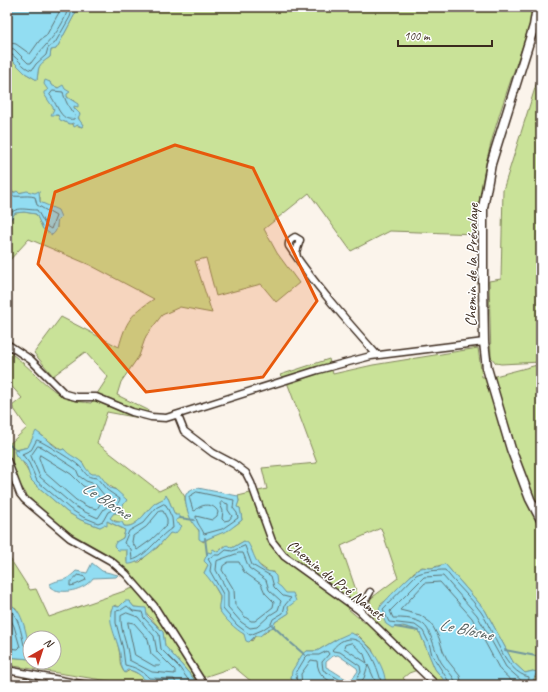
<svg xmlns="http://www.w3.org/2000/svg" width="548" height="692" font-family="Caveat,sans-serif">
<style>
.green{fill:#c9e298;stroke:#82865b;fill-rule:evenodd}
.water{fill:#92ddf2;stroke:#6f959d;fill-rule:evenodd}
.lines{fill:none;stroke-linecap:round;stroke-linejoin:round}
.shore{stroke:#5e7273;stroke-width:1}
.stream{stroke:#6f959d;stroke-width:2}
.minor-casing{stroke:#3b2a1e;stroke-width:9}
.tertiary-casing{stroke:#3b2a1e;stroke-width:11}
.minor{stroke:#fff;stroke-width:6}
.tertiary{stroke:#fff;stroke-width:8}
.marked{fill:#e8590c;fill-opacity:0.2;stroke:#e8590c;stroke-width:3;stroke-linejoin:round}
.labels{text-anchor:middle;stroke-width:3;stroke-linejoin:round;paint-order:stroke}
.street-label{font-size:16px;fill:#3b2a1e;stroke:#fff}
.water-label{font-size:17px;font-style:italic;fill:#55605e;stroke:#fff}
</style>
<rect width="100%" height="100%" fill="#fbf4eb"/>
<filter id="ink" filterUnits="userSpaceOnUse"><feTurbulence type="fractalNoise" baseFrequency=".025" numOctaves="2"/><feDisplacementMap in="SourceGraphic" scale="8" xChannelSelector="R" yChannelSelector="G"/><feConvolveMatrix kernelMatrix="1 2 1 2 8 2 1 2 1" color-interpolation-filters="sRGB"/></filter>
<g filter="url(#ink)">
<g class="green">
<path d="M 77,7 L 533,7 L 529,27 C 507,94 478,162 477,234 L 390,231 L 351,251 L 309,193 L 264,229 L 277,253 L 299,283 L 276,302 L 261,284 L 216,296 L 206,258 L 195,261 L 212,313 L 180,307 L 162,315 L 146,336 L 139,356 L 121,382 L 117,395 L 148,410 L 145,419 L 107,412 L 97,443 L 159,491 L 176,483 L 185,497 L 185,500 L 192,520 L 199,531 L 203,542 C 216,533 230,531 242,520 L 240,508 L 236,507 L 239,501 L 238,496 L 267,489 L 262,468 L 317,463 L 287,382 L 280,375 L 329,359 L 333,374 L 373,365 L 478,348 L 482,377 L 495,376 L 541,364 L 541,685 L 531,685 L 537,675 L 533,671 L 525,673 L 513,662 L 485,610 L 445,564 L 431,568 L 422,567 L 414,572 L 393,595 L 380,605 L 403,626 L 414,629 L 420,633 L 435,669 L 448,685 L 440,685 L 423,668 L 409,673 L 403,678 L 409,685 L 385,685 L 372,649 L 357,634 L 339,638 L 317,651 L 307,651 L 297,663 L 291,678 L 294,685 L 251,685 L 252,682 L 234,667 L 204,677 L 203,685 L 196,685 L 194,679 L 165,646 L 163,632 L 142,608 L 134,607 L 129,601 L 119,607 L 115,605 L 111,610 C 111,624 116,636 119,650 C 121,658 118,665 125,673 L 130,670 L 143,676 L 147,682 L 168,682 L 181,685 L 134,685 L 7,665 L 7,657 L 30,659 L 30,662 L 54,662 L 54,638 L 30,638 L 30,654 L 23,623 L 16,608 L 7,603 L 7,554 L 30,590 L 36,589 L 49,617 L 139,586 L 109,555 L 65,530 L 29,498 L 19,483 L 7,449 L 7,446 L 27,428 L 12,406 L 22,398 L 7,381 L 7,351 C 29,364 46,390 69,399 C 76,402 84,402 91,403 L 108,377 L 85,352 L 53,376 L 34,353 L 61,317 L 119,347 C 126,321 131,314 154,299 L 90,265 L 29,239 L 7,263 L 7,225 L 15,213 L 24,212 L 36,214 L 43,229 L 57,228 C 57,211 54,210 40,202 L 40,197 C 27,187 20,197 7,189 L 7,55 L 25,73 L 37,80 C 39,65 37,66 50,57 L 51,50 L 56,49 L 59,44 L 77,10 ZM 45,81 L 50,82 L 51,86 L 65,89 L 67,97 L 74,101 L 74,108 L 78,112 L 79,120 L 83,125 L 82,127 L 62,121 L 60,116 L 55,115 L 53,105 L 47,98 L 48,90 ZM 40,434 L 61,450 L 64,449 L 68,454 L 83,463 L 86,470 L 116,490 L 126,502 L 123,504 L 120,513 C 115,513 111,513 110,518 C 114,522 121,521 124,526 C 136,529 146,511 153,505 C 157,501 163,499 168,498 C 171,504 172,512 177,516 L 176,522 L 180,528 L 170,533 L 157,548 L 151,551 L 140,562 L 127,562 L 127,550 L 121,549 L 116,542 L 123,538 L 125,531 L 123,529 L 107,521 L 100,527 L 81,520 L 67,512 L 35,484 L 16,450 L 28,447 L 35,435 ZM 381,528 L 398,578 L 370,599 L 372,613 L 365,623 L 348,609 L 359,599 L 341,546 ZM 244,541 L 251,548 L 255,562 L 269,572 L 273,572 L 277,585 L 286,593 L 292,603 L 288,607 L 289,613 L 275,622 L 265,633 L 255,636 L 252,641 C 239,630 229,622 219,610 L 220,596 L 208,575 L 204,573 L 208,565 L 223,546 L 232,548 Z"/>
<polygon points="541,69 541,362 501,364 496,363 491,357 489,281 501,279 503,190"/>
</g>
<g class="water">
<path d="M 7,7 L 77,7 L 77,10 L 59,44 L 56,49 L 51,50 L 50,57 C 37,66 39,66 37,80 L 25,73 L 7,55 Z"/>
<polygon points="45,80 50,82 51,85 58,88 63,85 65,89 70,92 67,94 67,97 78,104 78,107 74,106 74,108 80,114 78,118 83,125 82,127 78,125 74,127 73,123 70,124 60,120 58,115 51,115 54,109 44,94 44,92 48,90 44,84"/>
<path d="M 7,189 L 14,193 L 17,191 L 19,193 L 27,191 L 35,193 L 39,191 L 40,202 L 58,210 L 61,217 L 58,220 C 56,226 58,231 52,235 L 43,229 L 36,214 L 24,212 L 15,213 L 7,225 Z"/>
<path d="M 36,431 L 57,448 L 61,450 L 64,449 C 69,456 79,458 83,464 C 86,468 87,471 92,474 L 99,474 L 110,488 L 116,490 L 127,500 L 120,509 L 120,513 L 114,513 L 110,518 L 115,522 L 122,522 L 124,526 C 136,529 146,511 154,504 C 159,500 163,501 166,495 C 170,501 172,509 175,515 L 179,515 L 181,518 L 176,520 L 176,522 L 182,526 L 175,534 L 170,533 C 162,543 139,566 127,564 L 127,550 L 118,550 L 114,546 L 116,542 L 123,538 L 125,531 L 124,529 L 107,521 L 107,526 L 104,525 L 100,527 L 81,520 L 67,512 L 35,484 L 31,480 L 26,465 L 16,456 L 14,451 L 28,447 Z"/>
<path d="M 198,488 L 238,496 L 239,501 L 237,507 L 240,508 L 242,520 L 229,530 L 202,541 L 199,539 L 199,530 C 191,525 183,503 186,494 L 192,490 Z"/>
<path d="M 244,541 L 248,543 C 255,554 256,571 272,572 L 276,576 L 277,584 L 281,587 L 286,593 L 293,593 L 296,601 L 288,607 L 289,613 L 275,622 L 274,627 L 268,629 L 260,636 L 255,636 L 249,642 L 246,641 L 244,634 C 236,630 223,617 220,611 C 217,606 221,601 220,596 C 219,592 207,575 204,573 L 208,565 L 204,561 L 208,552 L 211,553 L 213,549 L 218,552 L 227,545 L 232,548 Z"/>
<path d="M 92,563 L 102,571 L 118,575 L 116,577 L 93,578 C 85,590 61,596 50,587 L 50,584 C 64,577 63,584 76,571 L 87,573 Z"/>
<path d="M 445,564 L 485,610 L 513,662 L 525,673 L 533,671 L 537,672 L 531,685 L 448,685 L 435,669 L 420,633 L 414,629 L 403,626 L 392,628 L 386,624 L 379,609 C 380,605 416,569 421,568 C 424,567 427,568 430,568 C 435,568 440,566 445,564 Z"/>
<path d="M 125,601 L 129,601 L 134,607 L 146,608 L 147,616 L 163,632 L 165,646 L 194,679 L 196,685 C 179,685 164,681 147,682 C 142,676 135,670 127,670 L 125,673 C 119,665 122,658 119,649 C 116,637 106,619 113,606 L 119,607 Z"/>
<path d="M 7,603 C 9,604 14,606 15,608 C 24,615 30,648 30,659 L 7,657 Z"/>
<path d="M 350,633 C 366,636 388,670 385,685 L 294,685 L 291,678 L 292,671 L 302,655 L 307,651 L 317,651 L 339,638 ZM 338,655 L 357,668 L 358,671 L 353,678 L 348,680 C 340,676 333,670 326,667 L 326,662 L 333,656 Z"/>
</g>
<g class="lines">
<g class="shore">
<polyline points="7,42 16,44 30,54 40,40 46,36 62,7"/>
<path d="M 7,48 L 14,49 L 28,63 L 31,63 C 43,46 64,30 68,7"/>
<path d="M 7,53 C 17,54 22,69 32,70 L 36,64 L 46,55 L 48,48 L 55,43 L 70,17 L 73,7"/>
<path d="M 53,91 L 63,92 C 64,98 70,111 75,115 L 74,119 C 60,122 57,103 50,95 Z"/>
<path d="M 7,194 C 16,199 25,194 35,197 L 37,205 L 56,216 L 51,229 L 46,226 L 37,210 C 24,210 16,205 7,217"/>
<path d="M 37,440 C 40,440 74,461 78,465 C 87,472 83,477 97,478 L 107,490 L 120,499 L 116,508 L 108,512 L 103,521 L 98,523 L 83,517 L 70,509 L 37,481 L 29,463 L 22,454 L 31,450 Z"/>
<polygon points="38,446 42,447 76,469 79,476 86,481 95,484 104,495 113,500 113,503 104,509 98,518 85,512 73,505 40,477 31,456"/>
<polygon points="40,455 71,474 83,486 93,490 102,501 97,509 88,507 76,500 44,472 39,458"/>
<path d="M 197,492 L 234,500 L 233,508 L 237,513 L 238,518 L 222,529 L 204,534 C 202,528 196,523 196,516 L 212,520 L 217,516 L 218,512 C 214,503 201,503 195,511 L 193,510 L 189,497 Z"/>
<polygon points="222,502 228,504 228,510 232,516 229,520 224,521 222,519 223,511 220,504"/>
<path d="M 164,504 L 166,505 L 172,518 L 173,528 C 161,533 145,558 132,560 L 131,549 L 124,543 L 129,531 L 143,523 L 156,508 Z"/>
<polygon points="160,511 163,511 167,519 167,525 151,540 137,550 132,542 133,536 146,527"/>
<polygon points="245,546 252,565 271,576 274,587 283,596 291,598 285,605 283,613 273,619 271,624 262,630 250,635 237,625 223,609 223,594 210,571 211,564 208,559 214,555 220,555 226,550 232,551"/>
<polygon points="239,553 243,553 249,568 266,580 269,590 281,601 278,610 270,615 257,627 250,628 241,622 228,607 228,592 216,570 217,561"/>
<polygon points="229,562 239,562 244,572 261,584 265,593 274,602 273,607 255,621 251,621 245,617 235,605 234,590 222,570 223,566"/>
<polygon points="78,575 85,577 86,580 75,585 70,586 70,583"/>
<path d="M 7,608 C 19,614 21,633 24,645 L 30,648"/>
<polyline points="7,613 14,626 20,647 18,649 7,648"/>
<path d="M 127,613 L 138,617 L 145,626 L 154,636 L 157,652 L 175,670 L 175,674 L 152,672 L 129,660 C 128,645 120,631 121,616 Z"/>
<polygon points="128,622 134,623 148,639 151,654 161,663 160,666 154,666 135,655"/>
<polygon points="352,643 364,654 367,663 344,648 345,645"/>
<path d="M 177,685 L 174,679 L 149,678 C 142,670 134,667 125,665 L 123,649 L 116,623 L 116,611 L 121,610 L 127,606 L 133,611 L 142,612 L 144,618 L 159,634 L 161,649 L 179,667 L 192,685"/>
<path d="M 297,685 L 296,673 L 305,658 L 308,655 L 319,655 L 327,651 L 329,654 L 322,662 L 323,670 L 346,683 L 355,681 L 361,672 L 360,666 L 340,652 L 333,651 L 332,650 C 335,646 339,642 344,640 C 366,632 378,668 382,685"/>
<path d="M 302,685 L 301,674 L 311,660 L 317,661 C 318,676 325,678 337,685"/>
<polyline points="358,685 364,678 368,665 377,685"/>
<path d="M 451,685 L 432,655 L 429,643 L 423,631 L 415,625 L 389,622 L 383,609 L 416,575 C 423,571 437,570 445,570 C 456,585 471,597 481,612 C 494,631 504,672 529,677 L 528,685"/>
<path d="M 456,685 C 455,676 446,670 441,662 C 426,634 436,617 393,618 L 390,611 L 424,577 L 443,576 L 477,615 L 506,667 L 522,681 L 523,685"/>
<polyline points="462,685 460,676 448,661 443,651 439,638 431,623 420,615 400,610 425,583 440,582 472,618 500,670 516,685"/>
</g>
<g class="stream">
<polyline points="7,443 18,451"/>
<polyline points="180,518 194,520"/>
<polyline points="205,538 207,554"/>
<polyline points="272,625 289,641"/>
<polyline points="395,627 419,631"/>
<polyline points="291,643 305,655"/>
<polyline points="505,650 541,657"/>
</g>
<g class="minor-casing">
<g id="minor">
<path d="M 297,257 L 296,252 L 300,240 L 295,237 C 291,239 288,242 289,246 C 315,285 346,320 377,355"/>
<polyline points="7,344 31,360 65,394 76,397 96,397 132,412 151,417 166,418 318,370 371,356 484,342"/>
<polyline points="178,416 184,431 188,434 213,453 234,464 246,473 251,483 272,541 284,556 359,610 436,685"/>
<polyline points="7,460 20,494 24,499 70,538 111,561 126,574 154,606 204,685"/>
<polyline points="359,610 370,592"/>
<polyline points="7,670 86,685"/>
</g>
</g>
<g class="tertiary-casing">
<polyline id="tertiary" points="537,7 534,26 491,164 483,208 483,283 484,342 487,368 511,449 530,499 541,520"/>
</g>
<use href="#minor" class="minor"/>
<use href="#tertiary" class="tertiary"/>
</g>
</g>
<path class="marked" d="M 175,145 L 253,168 L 317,301 L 263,377 L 146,392 L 38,264 L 55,192 Z"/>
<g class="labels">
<g class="street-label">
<text transform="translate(471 265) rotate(-89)" y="6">Chemin de la Prévalaye</text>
<text transform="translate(336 579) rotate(38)" y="6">Chemin du Pré Namet</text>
</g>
<g class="water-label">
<text transform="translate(107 500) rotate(33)" y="6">Le Blosne</text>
<text transform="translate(466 629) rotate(12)" y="6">Le Blosne</text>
</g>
</g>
<rect width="548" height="692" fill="none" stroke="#fff" stroke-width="24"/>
<rect x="12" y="12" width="524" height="668" fill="none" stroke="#3b2a1e" stroke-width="1.5" filter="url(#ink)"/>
<g transform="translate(42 650) rotate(39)"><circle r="19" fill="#ffffff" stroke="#b1aaa5"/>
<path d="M0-3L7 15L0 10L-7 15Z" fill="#c8321e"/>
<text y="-6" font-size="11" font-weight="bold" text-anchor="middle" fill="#3b2a1e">N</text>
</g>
<path d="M398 40v6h94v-6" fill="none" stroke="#3b2a1e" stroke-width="2"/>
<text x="404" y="40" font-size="12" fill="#3b2a1e" stroke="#ffffff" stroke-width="3" paint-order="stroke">100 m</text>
</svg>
